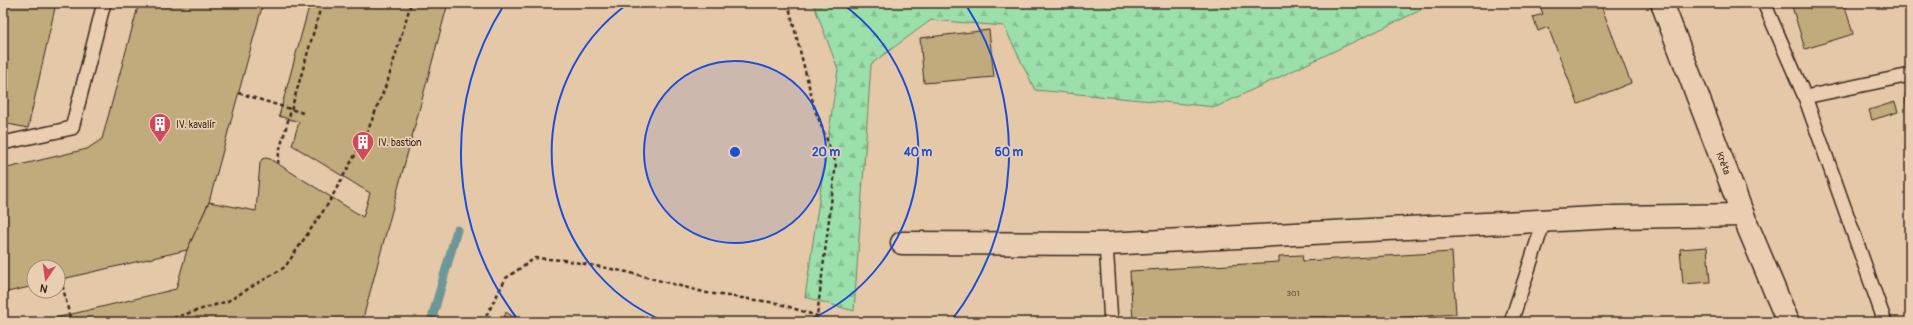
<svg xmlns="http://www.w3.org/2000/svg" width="1913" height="325" font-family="Pangolin,sans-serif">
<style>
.forest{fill:url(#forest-firs);stroke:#6b8464}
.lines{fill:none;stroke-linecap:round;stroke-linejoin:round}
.stream{stroke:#6d9797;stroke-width:9}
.building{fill:#c1aa7c;stroke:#3b2a1e}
.lane-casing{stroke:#3b2a1e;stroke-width:16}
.street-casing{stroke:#3b2a1e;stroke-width:25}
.path{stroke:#3b2a1e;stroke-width:2.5;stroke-dasharray:4 3;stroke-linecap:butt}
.lane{stroke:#eaceb1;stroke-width:13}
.street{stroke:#eaceb1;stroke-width:22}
.path-bridge{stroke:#3b2a1e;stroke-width:2.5;stroke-dasharray:4 3;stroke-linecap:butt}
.ring{fill:none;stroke:#1d4ed8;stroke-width:2}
.labels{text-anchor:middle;stroke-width:3.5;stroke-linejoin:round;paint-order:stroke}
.number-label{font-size:8px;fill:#5c4a36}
.poi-label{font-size:10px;fill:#3b2a1e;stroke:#eaceb1;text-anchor:start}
.street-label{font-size:10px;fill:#3b2a1e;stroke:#eaceb1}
.centre{fill:#1d4ed8;stroke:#eaceb1;stroke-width:2}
.ring-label{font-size:12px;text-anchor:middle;font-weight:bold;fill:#1d4ed8;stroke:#eaceb1;stroke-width:3.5;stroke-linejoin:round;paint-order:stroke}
</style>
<defs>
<pattern id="forest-firs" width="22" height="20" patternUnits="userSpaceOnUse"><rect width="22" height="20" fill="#9bdfab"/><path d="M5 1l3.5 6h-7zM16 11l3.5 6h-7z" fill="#86c093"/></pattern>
</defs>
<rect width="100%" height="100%" fill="#e4c8a8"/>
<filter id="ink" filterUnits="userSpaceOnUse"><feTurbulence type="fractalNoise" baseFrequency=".025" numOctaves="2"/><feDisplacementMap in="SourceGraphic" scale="8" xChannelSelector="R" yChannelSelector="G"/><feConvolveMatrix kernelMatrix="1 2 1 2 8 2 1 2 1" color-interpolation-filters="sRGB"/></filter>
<g filter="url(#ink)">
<polygon class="forest" points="813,3 1421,3 1421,10 1216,107 1035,90 1004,26 931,20 871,64 854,311 805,297 838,69"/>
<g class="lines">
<polyline class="stream" points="431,322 457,230"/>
</g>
<g class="building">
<polygon points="3,3 56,3 28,128 3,123"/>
<polygon points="139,3 263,3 209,202 187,250 58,280 58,267 34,267 34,286 3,293 3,169 87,149 102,139"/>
<polygon points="310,3 448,3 362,322 39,322 176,289 187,250 209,202 256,211 260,163 262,159 266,158 270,159 363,217 370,193 292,145 299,122 279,116"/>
<polygon points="1539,3 1600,3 1631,83 1578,104 1548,27 1538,31 1533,17 1543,14"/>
<polygon points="1791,3 1844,3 1853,34 1805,49"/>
<polygon points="989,30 994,77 924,83 920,38"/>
<polygon points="1910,93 1910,132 1905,94"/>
<polygon points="1895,102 1898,112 1872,120 1869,110"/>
<polygon points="1707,247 1710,282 1683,284 1680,249"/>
<polygon points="1452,252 1456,314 1333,322 1327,322 1327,317 1310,317 1310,322 1133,322 1130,271 1279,262 1279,256 1302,255 1303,261"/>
<polygon points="506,312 521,322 503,322"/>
</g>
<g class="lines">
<g class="lane-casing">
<g id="lane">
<polyline points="1764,3 1805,97"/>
<polyline points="3,143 72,128 104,3"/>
<polyline points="1106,244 1111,322"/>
<polyline points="1511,322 1544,221"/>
<polyline points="1885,322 1805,97 1910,75"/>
</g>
</g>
<g class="street-casing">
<g id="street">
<polyline points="1662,3 1743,215 1788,322"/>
<polyline points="902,243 1106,244 1615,217 1743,215"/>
</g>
</g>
<g class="path">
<polyline points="788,3 815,110 836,163 817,316"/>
<polyline points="278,164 279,152 322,3"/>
<polyline points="61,279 71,322"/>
<polyline points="160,322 228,301 285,267 328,204 366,135 388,80 411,3"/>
<polyline points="483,322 506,278 535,258 564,260 627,272 707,293 777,303 817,316 826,322"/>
</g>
<use href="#lane" class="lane"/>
<use href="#street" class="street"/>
<polyline class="path-bridge" points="239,93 303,113"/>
</g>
</g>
<circle cx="735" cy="152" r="91" fill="#1d4ed8" fill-opacity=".12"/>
<g class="ring">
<circle cx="735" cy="152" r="91"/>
<path d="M666 322A183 183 0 0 1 629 3M841 3A183 183 0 0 1 804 322"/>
<path d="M519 321A274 274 0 0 1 504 5M966 5A274 274 0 0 1 951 321"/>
</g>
<defs>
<g id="building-pin" transform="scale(1.15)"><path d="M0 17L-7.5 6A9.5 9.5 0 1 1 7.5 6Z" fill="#d1495b" stroke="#eaceb1"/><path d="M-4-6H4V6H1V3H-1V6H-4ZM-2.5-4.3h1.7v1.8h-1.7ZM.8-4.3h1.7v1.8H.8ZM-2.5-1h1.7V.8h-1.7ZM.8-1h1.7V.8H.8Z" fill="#fff"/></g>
</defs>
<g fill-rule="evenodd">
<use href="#building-pin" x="160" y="124"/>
<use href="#building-pin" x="363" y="142"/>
</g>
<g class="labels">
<g class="number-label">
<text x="1293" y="296">301</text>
</g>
<g class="poi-label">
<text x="176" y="128">IV. kavalír</text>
<text x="378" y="146">IV. bastion</text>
</g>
<g class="street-label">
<text transform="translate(1724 163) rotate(69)" y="4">Kréta</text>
</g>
</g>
<circle cx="735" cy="152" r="6" class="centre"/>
<g class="ring-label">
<text x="826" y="156">20 m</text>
<text x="918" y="156">40 m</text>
<text x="1009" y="156">60 m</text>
</g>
<rect width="1913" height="325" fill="none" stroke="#eaceb1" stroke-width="16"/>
<rect x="8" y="8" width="1897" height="309" fill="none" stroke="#3b2a1e" stroke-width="1.5" filter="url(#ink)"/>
<g transform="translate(46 279) rotate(193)"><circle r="19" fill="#eaceb1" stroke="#a48c76"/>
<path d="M0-3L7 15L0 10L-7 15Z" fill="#d1495b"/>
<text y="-6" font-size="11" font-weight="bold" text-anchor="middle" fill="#3b2a1e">N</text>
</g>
</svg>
